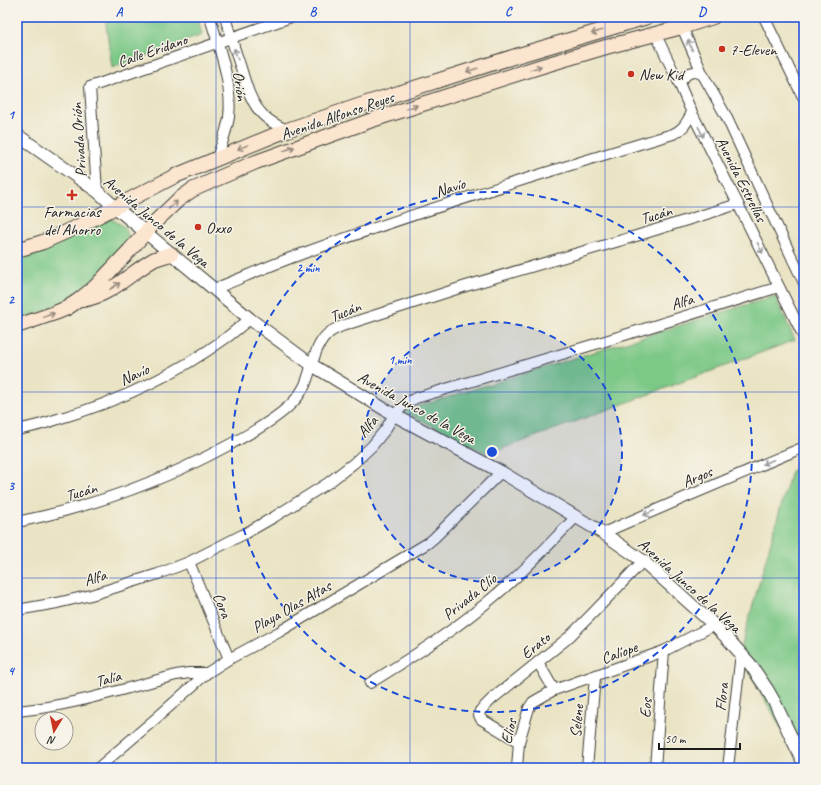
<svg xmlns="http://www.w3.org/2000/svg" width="821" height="785" font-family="Caveat,sans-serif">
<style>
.green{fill:#7bc886;stroke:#4c7251}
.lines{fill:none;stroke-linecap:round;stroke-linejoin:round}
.minor-casing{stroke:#3b3a35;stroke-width:12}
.tertiary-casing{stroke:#3b3a35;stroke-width:14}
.secondary-casing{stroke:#3b3a35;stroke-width:16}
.minor{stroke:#fff;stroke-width:10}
.tertiary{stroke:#fff;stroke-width:12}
.secondary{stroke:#fce5cf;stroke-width:14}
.oneway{stroke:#978b7e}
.oneway2{stroke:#999}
.grid{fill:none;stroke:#1d4ed8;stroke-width:1;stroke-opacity:0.55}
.ring{fill:none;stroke:#1d4ed8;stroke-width:2;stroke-dasharray:7 5}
.poi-dot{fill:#c8321e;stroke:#f7f3e8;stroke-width:1.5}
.labels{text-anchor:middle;stroke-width:3;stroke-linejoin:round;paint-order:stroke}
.poi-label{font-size:16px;fill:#1c1c1c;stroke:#f7f3e8;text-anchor:start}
.street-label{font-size:16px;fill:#1c1c1c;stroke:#f7f3e8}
.centre{fill:#1d4ed8;stroke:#f7f3e8;stroke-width:2}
.ring-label{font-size:12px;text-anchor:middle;font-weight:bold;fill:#1d4ed8;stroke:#f7f3e8;stroke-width:3;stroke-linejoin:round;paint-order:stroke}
.neatline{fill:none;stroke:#1d4ed8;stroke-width:1.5}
.grid-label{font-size:13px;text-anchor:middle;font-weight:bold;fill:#1d4ed8}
</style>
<rect width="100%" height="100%" fill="#f7f3e8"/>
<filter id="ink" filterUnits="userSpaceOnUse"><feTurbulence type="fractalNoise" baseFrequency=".025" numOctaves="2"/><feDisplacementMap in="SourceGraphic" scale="8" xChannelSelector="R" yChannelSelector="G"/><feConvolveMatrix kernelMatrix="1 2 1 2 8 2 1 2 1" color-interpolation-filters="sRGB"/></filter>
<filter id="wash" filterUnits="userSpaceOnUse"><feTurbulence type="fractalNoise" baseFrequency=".012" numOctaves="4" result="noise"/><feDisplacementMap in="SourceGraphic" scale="16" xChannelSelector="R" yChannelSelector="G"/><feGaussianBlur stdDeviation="0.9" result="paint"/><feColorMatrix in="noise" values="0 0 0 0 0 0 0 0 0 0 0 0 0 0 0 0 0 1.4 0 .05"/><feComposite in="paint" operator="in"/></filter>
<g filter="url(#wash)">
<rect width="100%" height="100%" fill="#eae4c5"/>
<g class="green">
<polygon points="105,17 198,17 202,35 112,68"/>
<polygon points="110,218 125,227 129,238 82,294 17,323 17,260 28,257"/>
<polygon points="775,296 795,340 488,454 403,411"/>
<polygon points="804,465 804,768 739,654 791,471"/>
</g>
</g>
<g filter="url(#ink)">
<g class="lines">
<g class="minor-casing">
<g id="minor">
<path d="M 210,17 C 219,48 233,85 229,117 C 227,131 221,145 217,158"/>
<path d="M 225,17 C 230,34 235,51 241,68 C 246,84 250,102 263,115 C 270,122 278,126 287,130"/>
<polyline points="764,17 804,99"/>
<polyline points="682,27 703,75 726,116 770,211 804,283"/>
<polyline points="655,33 679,83 692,113 738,204 804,337"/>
<path d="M 679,83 C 686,74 692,68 703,75"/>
<polyline points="97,191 90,87 291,17"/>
<path d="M 214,289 C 244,277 273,264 304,253 C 425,209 549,171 673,134 C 684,129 686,123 692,113"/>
<path d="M 17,430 C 32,427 47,423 61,418 C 120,401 176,374 226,338 C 234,332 242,325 250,319"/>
<path d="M 17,522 C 91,507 161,482 227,446 C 246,436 273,421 288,407 C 295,401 301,393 305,385 C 312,369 314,345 329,333 C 332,330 338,328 342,326 L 466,286 L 636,236 L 738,204"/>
<polyline points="603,533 686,497 804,447"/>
<polyline points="189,562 229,659"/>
<polyline points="17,610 57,603 91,595 158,574 189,562 246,533 274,517 328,483 354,463 372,446 385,430 394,415 406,403 416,398 602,342 779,287"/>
<polyline points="538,662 554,690"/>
<path d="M 370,683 C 414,656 458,628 497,594 C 525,571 550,543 576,517"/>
<path d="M 17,711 C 71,706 123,689 176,675 L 189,673 L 207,673"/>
<polyline points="519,742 481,719 479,715 480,711 492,699 568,638 591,615 643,561"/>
<polyline points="98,768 161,714 207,673 229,659 279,632 428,543 434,538 501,472"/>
<polyline points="517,768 519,742 529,708 533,702 554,690 664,651 714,625"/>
<polyline points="587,768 595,677"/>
<polyline points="655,768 664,651"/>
<polyline points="728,768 741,653"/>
</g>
</g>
<g class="tertiary-casing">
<polyline id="tertiary" points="17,135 97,191 115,207 250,319 312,365 394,415 501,472 603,533 643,561 714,625 727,638 750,664 767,689 775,703 804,764"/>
</g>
<g class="secondary-casing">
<g id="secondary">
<polyline points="17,250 43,242 81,225 175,176 287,130 367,103 519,55 647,17"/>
<path d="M 82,300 C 110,296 129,274 153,260 C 159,257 165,256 171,254"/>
<polyline points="17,326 55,313 67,308 79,300 95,287 129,251 154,223 178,200 192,190 221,177 256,162 375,119 542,66 606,47 682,27 713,17"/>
</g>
</g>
<use href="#minor" class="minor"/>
<use href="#tertiary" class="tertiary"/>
<use href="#secondary" class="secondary"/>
</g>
<defs><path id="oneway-shaft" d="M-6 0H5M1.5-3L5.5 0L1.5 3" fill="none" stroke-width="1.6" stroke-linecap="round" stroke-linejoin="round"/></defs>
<g class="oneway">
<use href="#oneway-shaft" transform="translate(597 32) rotate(164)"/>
<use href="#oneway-shaft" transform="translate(536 68) rotate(-18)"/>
<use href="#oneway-shaft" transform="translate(472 70) rotate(163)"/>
<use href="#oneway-shaft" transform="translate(412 107) rotate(-17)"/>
<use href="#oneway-shaft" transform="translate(243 147) rotate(158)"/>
<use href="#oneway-shaft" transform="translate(289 149) rotate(-20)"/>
<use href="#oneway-shaft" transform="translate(173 205) rotate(-42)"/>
<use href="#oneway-shaft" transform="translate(115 286) rotate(-34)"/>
<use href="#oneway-shaft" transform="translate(49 315) rotate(-19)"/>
</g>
<g class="oneway2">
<use href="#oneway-shaft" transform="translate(690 45) rotate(-114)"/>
<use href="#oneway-shaft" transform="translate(236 54) rotate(-108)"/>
<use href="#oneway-shaft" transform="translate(701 132) rotate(63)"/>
<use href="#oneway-shaft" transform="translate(760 248) rotate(64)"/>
<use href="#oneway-shaft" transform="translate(768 462) rotate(157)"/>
<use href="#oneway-shaft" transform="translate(649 513) rotate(156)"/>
</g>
</g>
<path class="grid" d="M 216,17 L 216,768M 410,17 L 410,768M 605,17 L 605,768M 17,207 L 804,207M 17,392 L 804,392M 17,578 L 804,578"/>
<circle cx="492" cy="452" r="130" fill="#1d4ed8" fill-opacity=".12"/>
<g class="ring">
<circle cx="492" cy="452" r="130"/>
<circle cx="492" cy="452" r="260"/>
</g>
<g class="poi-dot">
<circle cx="722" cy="49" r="4"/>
<circle cx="631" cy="74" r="4"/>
<path d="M70 189h4v4h4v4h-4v4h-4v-4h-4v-4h4z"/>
<circle cx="198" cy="227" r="4"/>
</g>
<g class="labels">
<g class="poi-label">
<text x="730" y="55">7-Eleven</text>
<text x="639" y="80">New Kid</text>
<text x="72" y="217" text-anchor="middle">Farmacias<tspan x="72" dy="18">del Ahorro</tspan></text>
<text x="206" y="233">Oxxo</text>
</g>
<g class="street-label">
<text transform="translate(152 50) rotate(-19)" y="6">Calle Erídano</text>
<text transform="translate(241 86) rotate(82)" y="6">Orión</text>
<text transform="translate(337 115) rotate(-19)" y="6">Avenida Alfonso Reyes</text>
<text transform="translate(78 140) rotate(-94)" y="6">Privada Orión</text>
<text transform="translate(742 179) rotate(63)" y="6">Avenida Estrellas</text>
<text transform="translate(450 187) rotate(-18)" y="6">Navío</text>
<text transform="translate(656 214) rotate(-17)" y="6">Tucán</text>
<text transform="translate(157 221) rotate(40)" y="6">Avenida Junco de la Vega</text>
<text transform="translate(682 301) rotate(-17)" y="6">Alfa</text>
<text transform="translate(345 311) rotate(-22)" y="6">Tucán</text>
<text transform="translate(134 374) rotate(-25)" y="6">Navío</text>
<text transform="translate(417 407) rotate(29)" y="6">Avenida Junco de la Vega</text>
<text transform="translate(367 426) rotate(-51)" y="6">Alfa</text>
<text transform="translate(697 476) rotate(-23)" y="6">Argos</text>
<text transform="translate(81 491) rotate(-16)" y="6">Tucán</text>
<text transform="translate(95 577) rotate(-17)" y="6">Alfa</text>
<text transform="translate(690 585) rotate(42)" y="6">Avenida Junco de la Vega</text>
<text transform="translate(469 596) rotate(-39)" y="6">Privada Clío</text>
<text transform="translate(223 605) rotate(68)" y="6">Cora</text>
<text transform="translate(291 606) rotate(-30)" y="6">Playa Olas Altas</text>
<text transform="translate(535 645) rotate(-39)" y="6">Erato</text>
<text transform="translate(619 652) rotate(-20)" y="6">Calíope</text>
<text transform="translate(108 678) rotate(-15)" y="6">Talía</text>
<text transform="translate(721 697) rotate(-84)" y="6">Flora</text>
<text transform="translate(645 708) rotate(-85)" y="6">Eos</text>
<text transform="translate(576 721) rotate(-85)" y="6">Selene</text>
<text transform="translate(508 731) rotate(-76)" y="6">Elios</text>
</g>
</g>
<circle cx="492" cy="452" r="6" class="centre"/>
<g class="ring-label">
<text x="308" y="272">2 min</text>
<text x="400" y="364">1 min</text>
</g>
<rect width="821" height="785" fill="none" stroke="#f7f3e8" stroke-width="44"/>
<g transform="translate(54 731) rotate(190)"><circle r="19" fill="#f7f3e8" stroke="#9f9d96"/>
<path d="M0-3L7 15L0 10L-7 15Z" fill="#c8321e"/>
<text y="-6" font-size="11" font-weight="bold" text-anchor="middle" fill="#1c1c1c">N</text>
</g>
<path d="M659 743v6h81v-6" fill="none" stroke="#1c1c1c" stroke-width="2"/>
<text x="665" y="743" font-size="12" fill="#1c1c1c" stroke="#f7f3e8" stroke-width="3" paint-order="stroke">50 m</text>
<rect x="22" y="22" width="777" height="741" class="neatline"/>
<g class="grid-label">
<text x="119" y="16">A</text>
<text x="313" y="16">B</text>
<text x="508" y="16">C</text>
<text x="702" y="16">D</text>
<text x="11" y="119">1</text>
<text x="11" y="304">2</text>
<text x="11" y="490">3</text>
<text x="11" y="675">4</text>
</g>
</svg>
